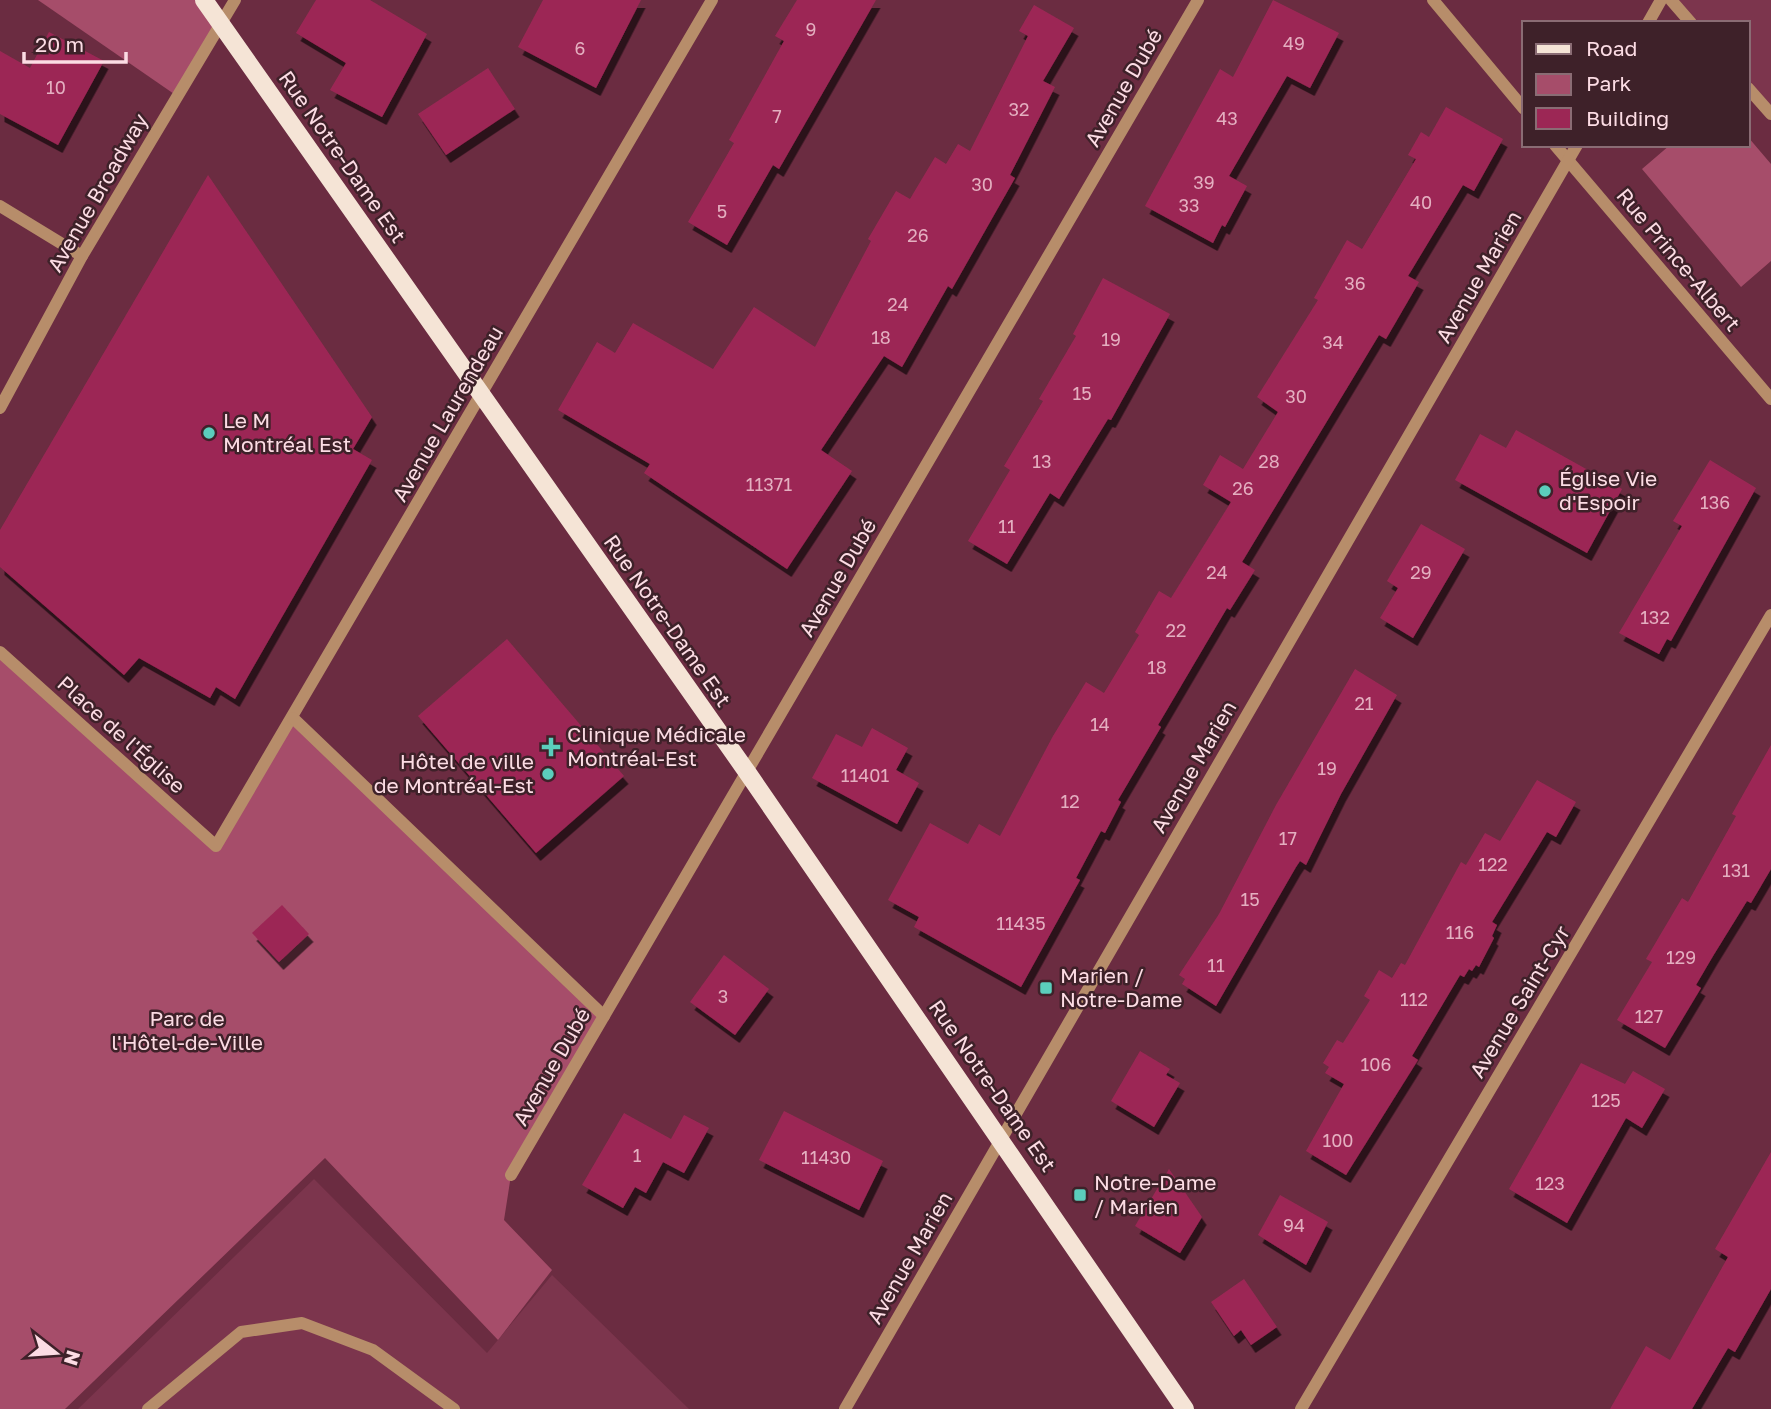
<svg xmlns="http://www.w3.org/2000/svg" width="1771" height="1409" font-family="'Golos Text',sans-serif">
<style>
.built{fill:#7c354d}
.green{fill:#a64d6a}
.building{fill:#9c2755;filter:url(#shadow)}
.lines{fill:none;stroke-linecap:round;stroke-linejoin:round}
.minor{stroke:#b78d6a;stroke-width:12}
.major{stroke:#f5e4d6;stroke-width:18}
.poi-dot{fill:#5bcebc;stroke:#3e2129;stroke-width:2.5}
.labels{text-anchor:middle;stroke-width:5;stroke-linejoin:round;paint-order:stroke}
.number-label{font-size:18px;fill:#e4afc0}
.street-label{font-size:21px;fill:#fcdce4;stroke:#3e2129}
.poi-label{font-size:21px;fill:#fcdce4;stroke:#3e2129;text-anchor:start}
.park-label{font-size:21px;fill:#fbdbe3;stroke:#3e2129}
</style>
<defs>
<filter id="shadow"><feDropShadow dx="4.5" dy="8" stdDeviation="0" flood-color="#0009"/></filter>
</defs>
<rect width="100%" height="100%" fill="#6b2c41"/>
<g class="built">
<polygon points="1671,0 1771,0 1771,115 1748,89 1748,23 1691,23"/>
<polygon points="314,1179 487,1353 552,1275 689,1409 78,1409"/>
</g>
<g class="green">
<polygon points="38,0 204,0 221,24 177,96"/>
<polygon points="1748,137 1771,164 1771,261 1741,287 1642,169 1670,145 1748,145"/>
<polygon points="0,652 216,846 293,718 604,1016 511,1175 504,1220 552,1270 498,1340 325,1158 65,1409 0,1409"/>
</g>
<g class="building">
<polygon points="316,0 370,0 427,34 382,117 330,90 346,63 296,33"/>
<polygon points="543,0 641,0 596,88 518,47"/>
<polygon points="797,0 876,0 779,169 773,165 727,245 688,222 734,143 729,140 784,41 775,36"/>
<polygon points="1273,0 1339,33 1310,88 1287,76 1229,176 1247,186 1225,227 1222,225 1213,243 1145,206 1220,69 1233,77"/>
<polygon points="1034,5 1074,28 1043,81 1055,87 1010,175 1015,178 952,289 948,286 902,367 884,356 821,450 852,471 787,569 644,473 650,464 558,410 597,342 615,353 633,323 713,369 754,307 815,347 871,241 868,239 896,191 910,199 935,157 946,164 958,144 970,151 1028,36 1019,31"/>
<polygon points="49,32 104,61 58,145 0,114 0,51 30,68"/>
<polygon points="488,68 515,109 446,155 418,114"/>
<polygon points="1446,107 1503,139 1474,191 1463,185 1408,276 1419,282 1386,339 1379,335 1242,562 1255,570 1230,610 1227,608 1158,725 1161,727 1118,800 1121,802 1105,833 1101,831 1076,878 1080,880 1021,987 914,927 919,917 888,900 930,823 968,844 979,824 1000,836 1053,736 1086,682 1104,693 1139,635 1135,632 1159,591 1171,598 1231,502 1203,485 1220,455 1243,469 1278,412 1257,397 1318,300 1314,298 1347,240 1362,249 1416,159 1408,155 1421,132 1429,137"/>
<polygon points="208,175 372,417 353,449 372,460 235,699 216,687 210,698 139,658 124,675 0,567 0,530"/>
<polygon points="1103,278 1170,314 1111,420 1108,419 1059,499 1050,493 1007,564 968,541 1010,470 1004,466 1043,401 1039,399 1076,336 1073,334"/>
<polygon points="1516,430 1622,489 1587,553 1455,480 1480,434 1506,448"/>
<polygon points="1710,460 1756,488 1671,641 1667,639 1659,654 1619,633 1682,526 1673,521"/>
<polygon points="1421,524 1465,549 1413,638 1380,618 1398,588 1387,581"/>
<polygon points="507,639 624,776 536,853 418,716"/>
<polygon points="1355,669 1397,695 1341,794 1306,865 1300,861 1296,867 1216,1006 1182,984 1185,979 1179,975 1219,914 1276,805"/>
<polygon points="872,728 908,748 896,770 919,783 897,824 812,778 836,734 862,747"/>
<polygon points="1771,745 1771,869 1751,903 1747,901 1713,956 1696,985 1701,988 1665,1048 1617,1020 1652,962 1646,959 1682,898 1688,902 1736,816 1732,814"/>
<polygon points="1537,780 1576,802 1556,837 1547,832 1492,922 1497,925 1492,936 1494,938 1479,967 1476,965 1472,971 1469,969 1464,977 1460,975 1412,1056 1418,1060 1346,1175 1306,1151 1344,1084 1325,1073 1329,1067 1323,1063 1337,1040 1343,1043 1370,1000 1364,996 1379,970 1392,978 1401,963 1405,965 1461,862 1466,865 1485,833 1500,841"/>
<polygon points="282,905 309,934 279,962 252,933"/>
<polygon points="724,955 769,989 735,1035 690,1002"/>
<polygon points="1140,1051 1170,1069 1166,1075 1180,1083 1154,1127 1111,1101"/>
<polygon points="1581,1063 1625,1084 1633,1071 1665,1089 1642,1128 1626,1118 1567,1223 1509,1189"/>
<polygon points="784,1111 883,1161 859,1210 759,1160"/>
<polygon points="624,1113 671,1139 684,1115 709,1128 684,1173 663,1162 646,1193 635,1187 623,1208 582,1185"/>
<polygon points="1771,1152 1771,1289 1735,1352 1728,1348 1692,1409 1610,1409 1646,1346 1670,1360 1728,1257 1715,1249"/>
<polygon points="1169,1169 1202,1217 1180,1253 1135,1226"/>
<polygon points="1280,1195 1328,1222 1306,1265 1258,1235"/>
<polygon points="1244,1279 1277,1327 1251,1345 1241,1330 1234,1336 1211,1302"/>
</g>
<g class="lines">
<g class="minor">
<polyline points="1433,0 1524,109"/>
<polyline points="1671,0 1691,23"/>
<polyline points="1648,23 1661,0"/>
<polyline points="1748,88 1771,114"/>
<polyline points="1555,145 1771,399"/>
<polyline points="0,206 82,256"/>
<polyline points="0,408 82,256 235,0"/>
<polyline points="0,652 216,846 712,0"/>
<polyline points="293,718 604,1016"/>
<polyline points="511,1175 1198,0"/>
<polyline points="148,1409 241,1332 302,1323 373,1350 454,1409"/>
<polyline points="845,1409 1577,145"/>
<polyline points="1301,1409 1771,615"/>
</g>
<polyline class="major" points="204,0 747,772 1185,1409"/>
</g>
<g class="poi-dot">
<circle cx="209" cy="433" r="7"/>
<circle cx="1545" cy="491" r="7"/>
<path d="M547.5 736.5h7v7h7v7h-7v7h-7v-7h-7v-7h7z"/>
<circle cx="548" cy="774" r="7"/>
<rect x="1039" y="981" width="14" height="14" rx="3.5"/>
<rect x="1073" y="1188" width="14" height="14" rx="3.5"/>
</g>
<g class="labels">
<g class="number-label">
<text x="811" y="36">9</text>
<text x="1294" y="50">49</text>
<text x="580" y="55">6</text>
<text x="56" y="94">10</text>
<text x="1019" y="116">32</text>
<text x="777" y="123">7</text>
<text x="1227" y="125">43</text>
<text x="1204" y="189">39</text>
<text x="982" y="191">30</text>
<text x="1421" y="209">40</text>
<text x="1189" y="212">33</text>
<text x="722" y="218">5</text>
<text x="918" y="242">26</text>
<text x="1355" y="290">36</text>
<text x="898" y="311">24</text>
<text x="881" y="344">18</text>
<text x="1111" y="346">19</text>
<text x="1333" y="349">34</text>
<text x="1082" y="400">15</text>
<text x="1296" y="403">30</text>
<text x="1042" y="468">13</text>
<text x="1269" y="468">28</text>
<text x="769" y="491">11371</text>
<text x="1243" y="495">26</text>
<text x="1715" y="509">136</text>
<text x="1007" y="533">11</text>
<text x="1217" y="579">24</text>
<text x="1421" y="579">29</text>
<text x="1655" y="624">132</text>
<text x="1176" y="637">22</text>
<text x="1157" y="674">18</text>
<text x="1364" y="710">21</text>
<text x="1100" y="731">14</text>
<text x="1327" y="775">19</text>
<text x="865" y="782">11401</text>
<text x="1070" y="808">12</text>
<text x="1288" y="845">17</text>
<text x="1493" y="871">122</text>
<text x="1736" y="877">131</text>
<text x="1250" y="906">15</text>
<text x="1021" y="930">11435</text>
<text x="1460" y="939">116</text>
<text x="1681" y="964">129</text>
<text x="1216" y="972">11</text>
<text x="723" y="1003">3</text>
<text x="1414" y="1006">112</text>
<text x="1649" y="1023">127</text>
<text x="1376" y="1071">106</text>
<text x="1606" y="1107">125</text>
<text x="1338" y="1147">100</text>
<text x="637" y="1162">1</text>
<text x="826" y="1164">11430</text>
<text x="1550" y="1190">123</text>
<text x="1294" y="1232">94</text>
</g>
<g class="street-label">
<text transform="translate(1124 88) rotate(-60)" y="7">Avenue Dubé</text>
<text transform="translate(342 157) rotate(55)" y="7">Rue Notre-Dame Est</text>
<text transform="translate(98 193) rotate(-60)" y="7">Avenue Broadway</text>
<text transform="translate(1678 260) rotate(50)" y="7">Rue Prince-Albert</text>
<text transform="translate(1479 277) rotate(-60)" y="7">Avenue Marien</text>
<text transform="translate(448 414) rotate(-60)" y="7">Avenue Laurendeau</text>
<text transform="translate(838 578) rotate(-60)" y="7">Avenue Dubé</text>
<text transform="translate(667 621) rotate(55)" y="7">Rue Notre-Dame Est</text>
<text transform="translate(121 735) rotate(42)" y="7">Place de l'Église</text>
<text transform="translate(1194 767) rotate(-60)" y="7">Avenue Marien</text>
<text transform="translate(1520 1002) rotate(-59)" y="7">Avenue Saint-Cyr</text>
<text transform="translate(552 1067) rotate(-60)" y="7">Avenue Dubé</text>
<text transform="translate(992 1086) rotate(55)" y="7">Rue Notre-Dame Est</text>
<text transform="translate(910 1258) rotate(-60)" y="7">Avenue Marien</text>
</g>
<g class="poi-label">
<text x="223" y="428">Le M<tspan x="223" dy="24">Montréal Est</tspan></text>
<text x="1559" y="486">Église Vie<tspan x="1559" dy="24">d'Espoir</tspan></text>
<text x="567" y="742">Clinique Médicale<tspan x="567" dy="24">Montréal-Est</tspan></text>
<text x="534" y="769" text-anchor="end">Hôtel de ville<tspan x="534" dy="24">de Montréal-Est</tspan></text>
<text x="1060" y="983">Marien /<tspan x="1060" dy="24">Notre-Dame</tspan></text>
<text x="1094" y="1190">Notre-Dame<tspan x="1094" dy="24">/ Marien</tspan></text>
</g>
<g class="park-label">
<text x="187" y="1026">Parc de<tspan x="187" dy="24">l'Hôtel-de-Ville</tspan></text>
</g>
</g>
<rect x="1522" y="21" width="228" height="126" fill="#3e2129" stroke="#8a6c74" stroke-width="2"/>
<rect x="1536" y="44" width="35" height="10" fill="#f5e4d6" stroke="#8a6c74" stroke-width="2"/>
<text x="1586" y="56" font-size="21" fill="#fcdce4">Road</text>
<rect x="1536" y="74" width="35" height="21" fill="#a64d6a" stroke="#8a6c74" stroke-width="2"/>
<text x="1586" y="91" font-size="21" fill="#fcdce4">Park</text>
<rect x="1536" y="108" width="35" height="21" fill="#9c2755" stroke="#8a6c74" stroke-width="2"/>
<text x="1586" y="126" font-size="21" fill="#fcdce4">Building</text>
<g transform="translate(56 1353) rotate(107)" stroke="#3e2129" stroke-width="5" paint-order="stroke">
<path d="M0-5L12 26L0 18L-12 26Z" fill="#fcdce4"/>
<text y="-10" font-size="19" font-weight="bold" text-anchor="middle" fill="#fcdce4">N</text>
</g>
<path d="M24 52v10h102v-10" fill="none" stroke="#fcdce4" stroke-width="3.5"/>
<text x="35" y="52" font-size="21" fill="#fcdce4" stroke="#3e2129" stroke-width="5" paint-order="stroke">20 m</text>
</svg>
